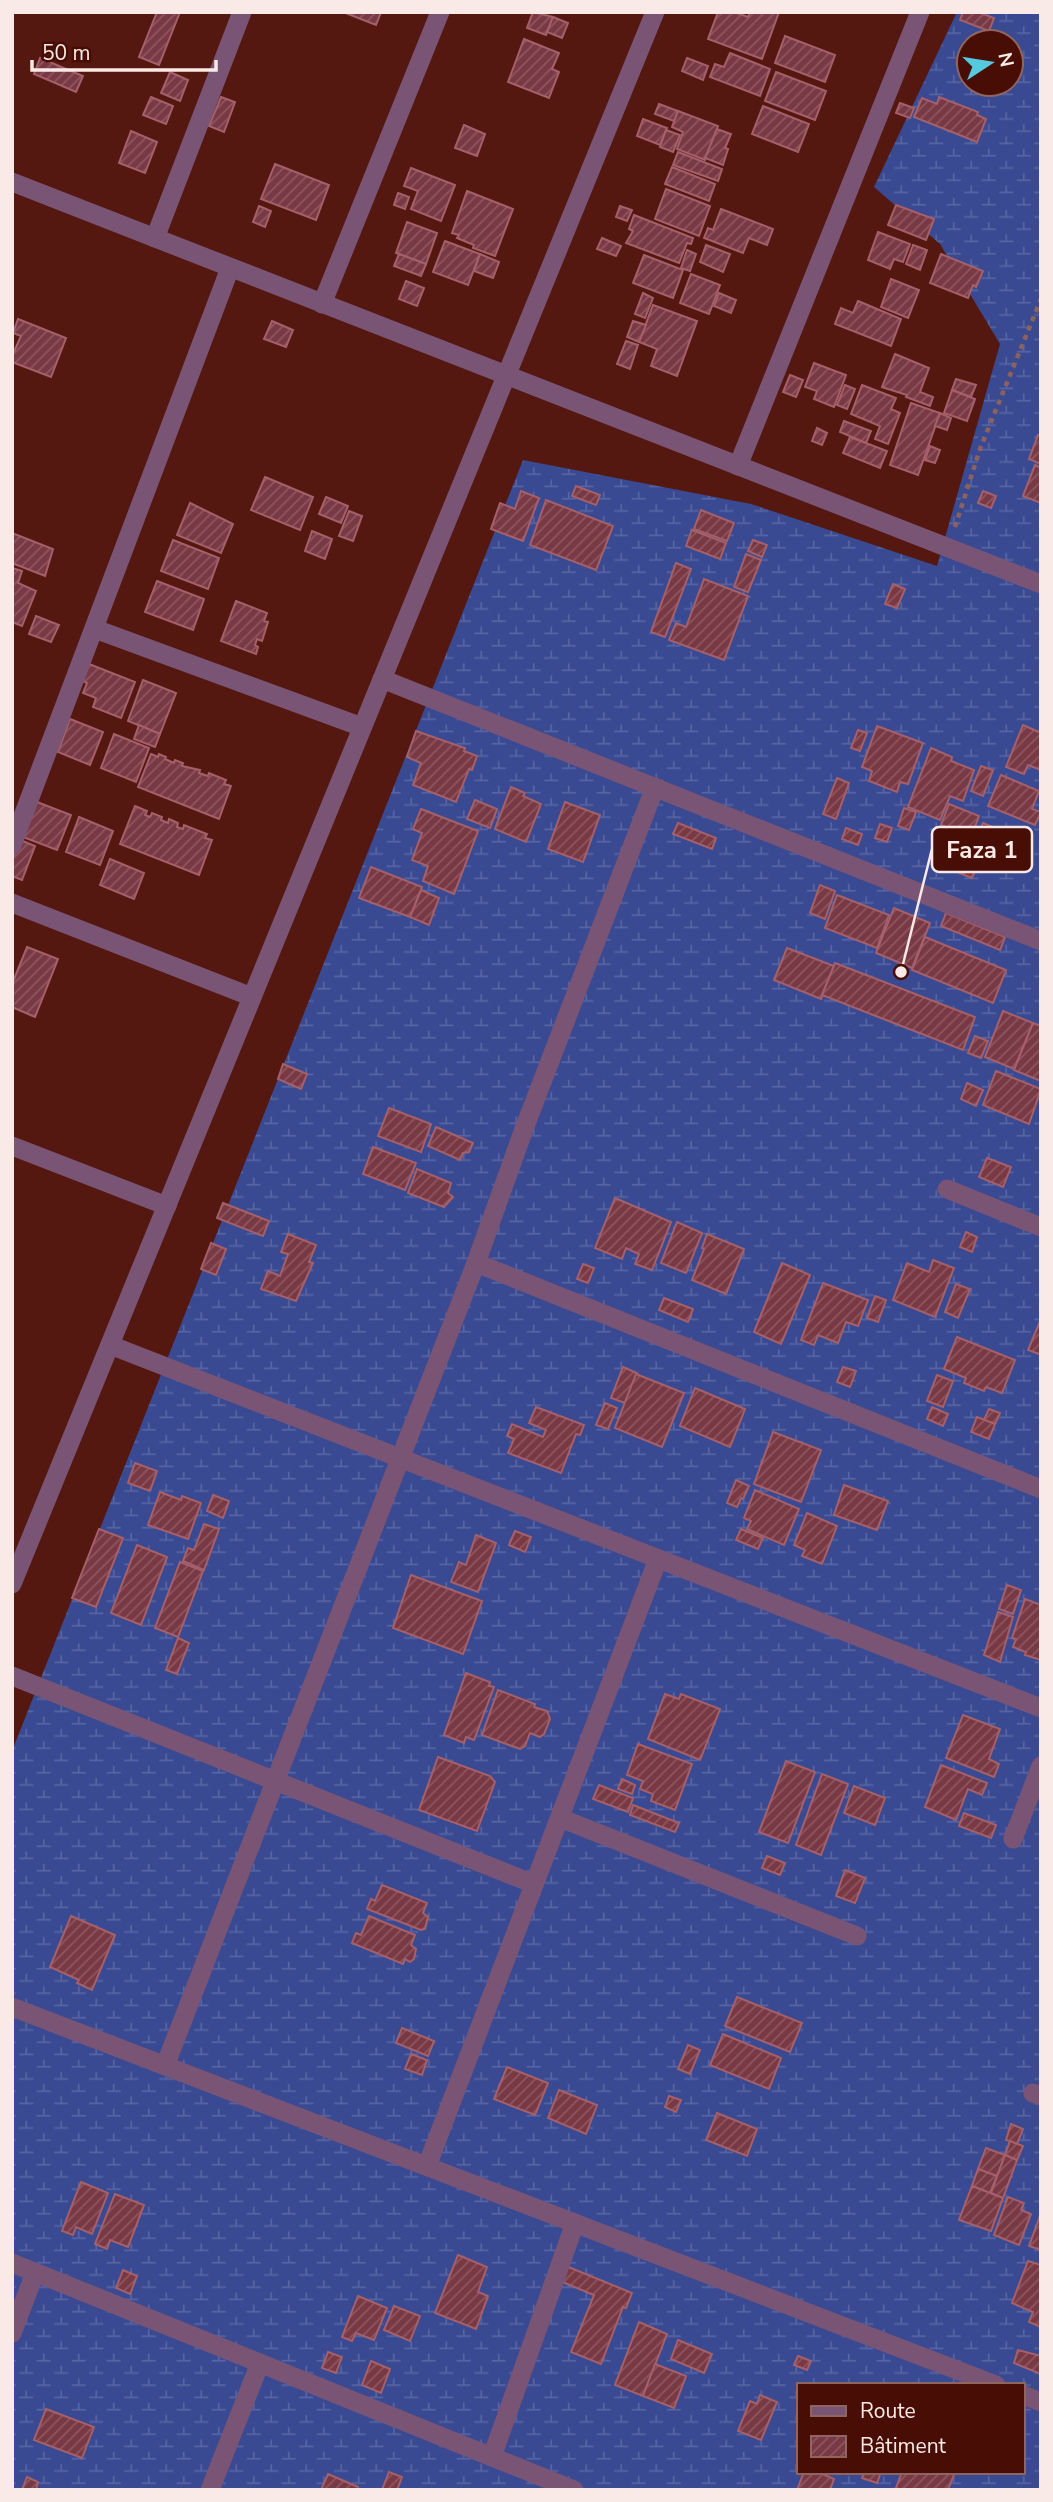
<svg xmlns="http://www.w3.org/2000/svg" width="1053" height="2502" font-family="'Nunito Sans',sans-serif">
<style>
.wetland{fill:url(#wetland-marsh);fill-rule:evenodd}
.building{fill:url(#building-hatch);stroke:#a5606a;stroke-width:2}
.lines{fill:none;stroke-linecap:round;stroke-linejoin:round}
.path{stroke:#8e625c;stroke-width:4.5;stroke-dasharray:5 5;stroke-linecap:butt}
.minor{stroke:#7a5475;stroke-width:19}
.leader{fill:none;stroke:#faeae7;stroke-width:2.5}
.callout-dot{fill:#faeae7;stroke:#480d05;stroke-width:2.5}
.callout{fill:#480d05;stroke:#faeae7;stroke-width:2.5}
.callout-label{font-size:24px;text-anchor:middle;font-weight:bold;fill:#faeae7}
</style>
<defs>
<pattern id="wetland-marsh" width="20" height="14" patternUnits="userSpaceOnUse" patternTransform="scale(1.75)"><rect width="20" height="14" fill="#394a93"/><path d="M1 5h8M5 5V1M11 12h8M15 12V8" fill="none" stroke="#5764a2"/></pattern>
<pattern id="building-hatch" width="6" height="6" patternUnits="userSpaceOnUse" patternTransform="scale(1.75)"><rect width="6" height="6" fill="#793944"/><path d="M-1 1l2-2M0 6l6-6M5 7l2-2" fill="none" stroke="#8d565f"/></pattern>
</defs>
<rect width="100%" height="100%" fill="#541810"/>
<path class="wetland" d="M 957,12 L 1041,13 L 1041,2490 L 12,2490 L 12,1751 L 523,460 L 751,504 L 937,566 L 1000,344 L 940,244 L 874,187 ZM 969,42 L 1011,42 L 1011,84 L 969,84 ZM 799,2385 L 1023,2385 L 1023,2472 L 799,2472 Z"/>
<g class="building">
<polygon points="157,12 180,12 159,65 139,57"/>
<polygon points="343,12 381,12 376,25"/>
<polygon points="533,12 553,17 546,35 527,28"/>
<polygon points="718,12 734,12 748,17 750,12 779,12 762,59 708,39"/>
<polygon points="963,12 978,12 994,18 989,31 960,20"/>
<polygon points="553,17 568,23 562,38 547,32"/>
<polygon points="785,36 835,55 825,82 775,63"/>
<polygon points="524,39 559,53 552,69 559,72 549,98 508,82"/>
<polygon points="730,53 770,69 760,96 710,77 715,64 724,67"/>
<polygon points="40,58 83,76 76,92 34,74"/>
<polygon points="687,58 708,66 703,80 682,71"/>
<polygon points="170,72 188,80 180,101 161,93"/>
<polygon points="776,72 826,91 815,120 765,101"/>
<polygon points="151,97 173,106 166,124 143,115"/>
<polygon points="221,97 235,102 224,132 209,126"/>
<polygon points="939,97 978,112 977,115 986,119 977,142 914,117 922,98 937,104"/>
<polygon points="900,103 914,108 910,118 896,113"/>
<polygon points="659,104 678,111 674,121 655,114"/>
<polygon points="763,106 809,124 798,152 752,134"/>
<polygon points="678,111 718,126 705,160 677,149 683,132 672,127"/>
<polygon points="643,119 667,128 660,145 637,136"/>
<polygon points="464,125 485,134 477,156 455,148"/>
<polygon points="717,129 731,134 725,148 728,149 723,165 705,158"/>
<polygon points="666,130 680,135 673,152 660,147"/>
<polygon points="131,131 157,142 145,173 119,163"/>
<polygon points="678,152 722,169 718,181 673,165"/>
<polygon points="275,164 329,185 316,220 261,199"/>
<polygon points="672,167 715,184 709,201 665,184"/>
<polygon points="411,168 455,185 441,221 411,209 418,191 404,186"/>
<polygon points="666,189 710,206 699,236 655,219"/>
<polygon points="467,191 513,209 495,256 473,248 474,245 457,238 459,235 452,233"/>
<polygon points="398,193 409,197 405,209 394,205"/>
<polygon points="896,205 934,219 926,240 888,225"/>
<polygon points="259,206 271,211 265,227 253,222"/>
<polygon points="620,206 632,210 627,221 616,217"/>
<polygon points="721,209 773,229 767,245 749,238 743,253 704,238 708,228 713,230"/>
<polygon points="634,215 693,238 691,244 687,243 679,263 626,243 633,231 629,229"/>
<polygon points="407,222 437,233 426,264 396,253"/>
<polygon points="878,232 910,244 903,262 894,259 890,269 868,260"/>
<polygon points="602,238 621,246 616,256 597,249"/>
<polygon points="445,241 480,254 468,285 433,272"/>
<polygon points="706,245 730,254 723,272 700,262"/>
<polygon points="913,245 927,250 920,270 906,264"/>
<polygon points="687,250 696,254 690,271 681,268"/>
<polygon points="399,254 426,264 421,276 394,266"/>
<polygon points="480,254 499,262 493,278 474,271"/>
<polygon points="941,254 983,271 976,287 973,285 968,298 930,283"/>
<polygon points="644,255 683,270 673,298 633,283"/>
<polygon points="691,274 720,285 709,314 680,303"/>
<polygon points="891,279 919,290 908,318 881,307"/>
<polygon points="406,281 424,288 417,306 399,299"/>
<polygon points="643,293 653,298 645,318 635,314"/>
<polygon points="719,293 736,300 731,313 714,306"/>
<polygon points="858,301 901,319 891,346 835,324 841,308 853,313"/>
<polygon points="653,305 697,321 677,376 651,366 657,349 639,342"/>
<polygon points="18,319 66,338 51,377 12,362 12,356 21,336 13,333"/>
<polygon points="272,321 293,330 286,347 264,339"/>
<polygon points="633,321 646,325 639,342 627,337"/>
<polygon points="626,341 638,345 630,369 617,364"/>
<polygon points="895,354 929,368 920,392 933,397 930,406 906,397 907,395 882,387"/>
<polygon points="814,363 846,375 834,407 814,399 817,391 805,387"/>
<polygon points="790,375 803,380 796,397 783,392"/>
<polygon points="956,379 976,385 971,397 952,390"/>
<polygon points="845,385 855,389 847,409 837,405"/>
<polygon points="862,385 896,398 891,409 900,413 888,444 875,439 880,426 851,414"/>
<polygon points="952,390 975,399 967,421 944,413"/>
<polygon points="911,403 940,413 918,475 890,465"/>
<polygon points="940,413 951,418 947,430 935,426"/>
<polygon points="844,421 871,431 866,443 840,432"/>
<polygon points="817,428 827,433 822,445 812,441"/>
<polygon points="1038,435 1041,436 1041,464 1029,459"/>
<polygon points="850,437 887,451 880,468 843,453"/>
<polygon points="930,446 940,450 935,463 925,460"/>
<polygon points="1035,465 1041,468 1041,503 1023,496"/>
<polygon points="265,477 313,497 300,530 251,510"/>
<polygon points="576,486 600,495 596,505 572,496"/>
<polygon points="521,491 539,498 523,541 491,529 500,503 515,509"/>
<polygon points="983,491 996,496 991,508 978,503"/>
<polygon points="326,497 348,506 341,523 319,514"/>
<polygon points="546,500 613,526 596,570 530,545"/>
<polygon points="190,503 233,524 221,553 177,535"/>
<polygon points="701,510 734,523 727,541 694,529"/>
<polygon points="349,511 362,516 353,541 339,536"/>
<polygon points="692,530 726,543 720,559 686,546"/>
<polygon points="312,531 332,539 325,559 305,551"/>
<polygon points="12,533 53,549 45,576 12,563"/>
<polygon points="173,540 219,558 208,589 161,571"/>
<polygon points="753,540 767,545 762,557 748,551"/>
<polygon points="746,554 761,560 748,592 734,587"/>
<polygon points="676,563 691,569 665,637 651,632"/>
<polygon points="12,568 22,571 18,583 36,591 22,626 12,622"/>
<polygon points="704,579 748,596 724,660 669,640 676,623 686,627"/>
<polygon points="157,581 204,599 193,630 145,612"/>
<polygon points="893,584 905,589 897,608 885,604"/>
<polygon points="236,601 267,613 264,621 268,622 262,641 257,639 255,645 258,647 256,654 221,641"/>
<polygon points="36,616 59,625 51,642 29,634"/>
<polygon points="89,664 135,682 121,718 93,707 96,698 83,693 87,683 83,681"/>
<polygon points="143,680 176,693 160,734 128,721"/>
<polygon points="70,719 103,732 90,765 58,752"/>
<polygon points="139,725 160,734 155,747 134,739"/>
<polygon points="1023,725 1041,733 1041,770 1028,765 1024,774 1006,767"/>
<polygon points="877,726 923,743 908,784 900,782 897,792 869,781 872,771 862,767"/>
<polygon points="858,730 867,733 860,751 851,748"/>
<polygon points="416,731 465,748 464,751 477,756 472,770 469,769 456,802 413,785 421,763 407,757"/>
<polygon points="114,734 149,748 136,782 101,768"/>
<polygon points="931,748 952,757 951,761 974,770 963,801 950,796 940,820 908,807"/>
<polygon points="151,754 158,757 159,754 166,757 165,759 174,763 175,760 183,763 182,766 200,770 199,773 208,776 209,773 226,780 224,784 231,786 219,819 138,787"/>
<polygon points="981,766 993,770 983,796 971,791"/>
<polygon points="1001,775 1039,791 1032,809 1041,812 1035,825 988,806"/>
<polygon points="837,778 849,783 836,819 823,814"/>
<polygon points="511,787 525,793 523,796 541,804 526,842 495,829"/>
<polygon points="475,800 497,809 490,828 467,819"/>
<polygon points="37,802 71,815 57,850 23,837"/>
<polygon points="565,802 600,815 583,862 548,849"/>
<polygon points="949,804 979,816 971,837 941,825"/>
<polygon points="135,806 147,811 145,815 150,817 152,813 162,817 161,820 168,823 169,819 178,823 177,827 183,829 184,825 207,834 205,838 212,840 199,875 120,844"/>
<polygon points="904,808 916,812 909,830 898,826"/>
<polygon points="421,809 478,831 454,894 423,881 428,866 412,860 422,833 413,829"/>
<polygon points="79,817 113,831 100,865 66,852"/>
<polygon points="678,823 716,838 712,849 673,834"/>
<polygon points="983,823 1021,839 1015,855 1020,857 1015,871 971,853"/>
<polygon points="880,824 892,828 887,842 875,838"/>
<polygon points="846,828 862,834 858,845 842,839"/>
<polygon points="20,840 35,846 22,880 12,876 12,860"/>
<polygon points="110,859 144,873 134,899 100,885"/>
<polygon points="965,859 978,864 972,878 959,873"/>
<polygon points="371,867 422,887 410,917 359,898"/>
<polygon points="820,885 835,891 825,919 810,913"/>
<polygon points="421,890 439,898 429,925 410,917"/>
<polygon points="837,895 889,915 877,948 825,928"/>
<polygon points="894,908 930,923 912,968 876,953"/>
<polygon points="946,913 1005,937 1000,950 941,926"/>
<polygon points="925,937 1006,970 993,1003 912,970"/>
<polygon points="27,947 58,959 35,1017 12,1007 12,984"/>
<polygon points="787,948 834,966 821,999 774,980"/>
<polygon points="835,963 975,1017 963,1050 822,995"/>
<polygon points="1003,1011 1033,1023 1014,1069 985,1057"/>
<polygon points="1033,1023 1041,1026 1041,1081 1014,1070"/>
<polygon points="975,1036 988,1041 981,1058 968,1053"/>
<polygon points="283,1064 307,1074 301,1089 278,1079"/>
<polygon points="996,1071 1041,1089 1029,1124 983,1105"/>
<polygon points="967,1083 983,1090 976,1106 961,1099"/>
<polygon points="389,1108 431,1124 421,1152 378,1136"/>
<polygon points="436,1127 473,1143 469,1152 463,1153 460,1160 428,1146"/>
<polygon points="373,1147 416,1163 405,1190 363,1174"/>
<polygon points="987,1158 1011,1167 1003,1187 979,1177"/>
<polygon points="417,1169 451,1183 448,1193 453,1197 444,1207 408,1193"/>
<polygon points="615,1198 671,1222 652,1270 635,1264 639,1254 626,1248 622,1259 595,1248"/>
<polygon points="223,1203 269,1221 263,1236 217,1218"/>
<polygon points="677,1222 702,1233 686,1273 661,1263"/>
<polygon points="966,1232 977,1237 972,1252 960,1247"/>
<polygon points="288,1234 316,1245 309,1262 313,1263 296,1301 261,1289 268,1271 280,1276 288,1254 281,1252"/>
<polygon points="707,1234 744,1249 726,1294 692,1280 704,1249 702,1248"/>
<polygon points="211,1243 226,1249 216,1275 201,1269"/>
<polygon points="933,1260 954,1268 935,1317 893,1300 907,1263 929,1272"/>
<polygon points="782,1263 810,1275 781,1344 754,1332"/>
<polygon points="583,1264 594,1268 588,1283 577,1279"/>
<polygon points="823,1283 868,1300 858,1326 846,1322 838,1343 818,1335 814,1345 801,1340"/>
<polygon points="956,1284 970,1289 958,1318 945,1312"/>
<polygon points="875,1296 886,1300 878,1322 867,1318"/>
<polygon points="664,1298 693,1309 688,1322 659,1310"/>
<polygon points="1041,1319 1041,1351 1039,1354 1028,1350"/>
<polygon points="957,1337 1015,1360 1002,1393 986,1387 984,1391 964,1383 966,1378 944,1369"/>
<polygon points="623,1367 637,1373 625,1403 611,1398"/>
<polygon points="843,1367 856,1371 850,1387 837,1382"/>
<polygon points="636,1374 684,1393 662,1447 615,1428"/>
<polygon points="937,1375 953,1381 943,1407 927,1401"/>
<polygon points="695,1388 745,1409 730,1447 680,1426"/>
<polygon points="605,1403 617,1408 608,1429 596,1425"/>
<polygon points="536,1407 584,1425 580,1435 576,1434 561,1473 508,1453 514,1439 507,1436 512,1424 543,1437 546,1430 529,1423"/>
<polygon points="932,1407 948,1414 943,1426 927,1419"/>
<polygon points="989,1409 1000,1413 995,1424 984,1420"/>
<polygon points="977,1417 995,1424 989,1439 971,1432"/>
<polygon points="773,1432 821,1450 801,1502 754,1484"/>
<polygon points="135,1463 157,1471 150,1491 128,1483"/>
<polygon points="736,1480 749,1486 743,1499 741,1498 737,1507 727,1503"/>
<polygon points="844,1485 888,1501 877,1530 834,1515"/>
<polygon points="755,1490 799,1509 784,1545 747,1529 751,1521 744,1518"/>
<polygon points="160,1492 181,1500 182,1496 201,1503 188,1539 148,1525"/>
<polygon points="213,1495 229,1501 223,1518 207,1511"/>
<polygon points="807,1513 837,1526 822,1564 802,1556 805,1550 794,1545"/>
<polygon points="204,1524 219,1529 204,1570 183,1561 188,1548 194,1550"/>
<polygon points="99,1529 123,1538 96,1607 72,1598"/>
<polygon points="741,1529 763,1538 758,1549 736,1540"/>
<polygon points="515,1531 531,1537 525,1552 509,1545"/>
<polygon points="476,1535 496,1543 478,1592 451,1582 459,1562 466,1565"/>
<polygon points="137,1545 167,1557 141,1625 111,1613"/>
<polygon points="180,1562 203,1571 178,1637 155,1628"/>
<polygon points="411,1575 482,1601 463,1654 393,1628"/>
<polygon points="1007,1585 1021,1590 1013,1614 999,1609"/>
<polygon points="1025,1599 1041,1605 1041,1660 1025,1655 1026,1652 1013,1647 1016,1639 1012,1638"/>
<polygon points="998,1612 1013,1617 1000,1662 984,1655"/>
<polygon points="178,1638 189,1643 177,1674 166,1670"/>
<polygon points="466,1673 490,1682 489,1686 494,1687 474,1740 466,1737 464,1743 444,1735"/>
<polygon points="498,1690 535,1704 534,1707 547,1711 550,1719 544,1734 540,1737 530,1733 525,1746 520,1749 482,1735"/>
<polygon points="665,1694 679,1699 681,1694 720,1709 700,1760 648,1739"/>
<polygon points="963,1715 1000,1729 989,1759 999,1764 994,1777 946,1758"/>
<polygon points="638,1744 692,1764 675,1810 651,1801 653,1794 640,1789 643,1781 627,1775"/>
<polygon points="438,1757 490,1776 495,1782 477,1831 419,1810"/>
<polygon points="786,1761 815,1772 788,1843 759,1832"/>
<polygon points="941,1765 987,1783 982,1795 968,1789 956,1820 925,1807"/>
<polygon points="822,1774 848,1784 821,1855 796,1845"/>
<polygon points="622,1779 635,1785 632,1794 618,1789"/>
<polygon points="599,1785 633,1798 628,1812 593,1799"/>
<polygon points="854,1786 885,1798 875,1825 844,1813"/>
<polygon points="633,1805 679,1823 675,1832 630,1815"/>
<polygon points="964,1813 996,1825 991,1838 959,1826"/>
<polygon points="767,1856 785,1863 780,1875 762,1868"/>
<polygon points="845,1870 865,1878 855,1903 836,1896"/>
<polygon points="382,1885 427,1903 423,1913 428,1917 425,1929 421,1930 367,1909 371,1899 375,1901"/>
<polygon points="71,1916 115,1935 92,1990 77,1983 79,1980 50,1967"/>
<polygon points="369,1916 415,1935 411,1945 416,1949 414,1959 410,1962 405,1959 403,1964 352,1943 356,1933 361,1935"/>
<polygon points="737,1997 802,2023 790,2052 725,2026"/>
<polygon points="402,2028 434,2041 428,2056 396,2043"/>
<polygon points="723,2034 781,2058 769,2089 710,2065"/>
<polygon points="688,2045 700,2050 690,2074 678,2069"/>
<polygon points="411,2054 427,2060 422,2075 405,2069"/>
<polygon points="507,2067 548,2083 535,2115 494,2099"/>
<polygon points="559,2090 597,2105 586,2134 548,2118"/>
<polygon points="669,2096 681,2100 676,2112 665,2107"/>
<polygon points="717,2113 757,2129 747,2156 706,2140"/>
<polygon points="1011,2124 1023,2129 1017,2144 1006,2140"/>
<polygon points="1010,2141 1023,2146 1017,2160 1005,2155"/>
<polygon points="986,2148 1005,2155 997,2176 978,2169"/>
<polygon points="1005,2155 1017,2160 1003,2198 991,2193"/>
<polygon points="978,2169 997,2176 990,2193 972,2186"/>
<polygon points="81,2182 108,2193 92,2234 76,2227 73,2235 62,2231"/>
<polygon points="972,2186 1003,2198 991,2231 959,2220"/>
<polygon points="115,2194 144,2205 128,2247 110,2240 107,2249 95,2244"/>
<polygon points="1008,2197 1024,2203 1021,2210 1031,2214 1019,2245 994,2235"/>
<polygon points="1040,2216 1041,2216 1041,2250 1029,2246"/>
<polygon points="458,2255 487,2267 478,2292 488,2296 476,2329 435,2313"/>
<polygon points="1028,2261 1041,2265 1041,2327 1029,2322 1033,2312 1012,2303"/>
<polygon points="566,2266 632,2293 626,2308 623,2307 601,2364 571,2352 594,2295 560,2281"/>
<polygon points="123,2270 137,2276 130,2294 116,2288"/>
<polygon points="358,2296 387,2308 374,2340 356,2333 352,2341 342,2337"/>
<polygon points="394,2306 420,2316 410,2341 384,2330"/>
<polygon points="639,2322 667,2334 643,2396 615,2385"/>
<polygon points="678,2340 712,2354 704,2373 671,2359"/>
<polygon points="1018,2350 1041,2356 1041,2374 1014,2363"/>
<polygon points="328,2352 342,2357 336,2373 322,2368"/>
<polygon points="798,2356 811,2361 807,2370 794,2365"/>
<polygon points="371,2361 390,2369 381,2393 362,2385"/>
<polygon points="655,2364 686,2376 674,2408 643,2396"/>
<polygon points="760,2395 777,2402 761,2440 738,2431 750,2401 757,2404"/>
<polygon points="46,2409 94,2427 82,2458 34,2440"/>
<polygon points="389,2472 402,2477 397,2490 382,2490"/>
<polygon points="804,2472 818,2472 834,2479 830,2490 797,2490"/>
<polygon points="864,2472 881,2472 877,2483 862,2478"/>
<polygon points="902,2472 955,2472 948,2490 901,2490 896,2488"/>
<polygon points="328,2474 358,2487 358,2490 321,2490"/>
<polygon points="27,2477 38,2482 36,2490 22,2490"/>
</g>
<g class="lines">
<polyline class="path" points="955,527 980,449 1041,299"/>
<g class="minor">
<polyline points="12,182 1041,584"/>
<polyline points="155,238 242,12"/>
<polyline points="322,304 440,12"/>
<polyline points="738,466 920,12"/>
<polyline points="95,629 362,727"/>
<polyline points="382,679 1041,941"/>
<polyline points="12,845 230,268"/>
<polyline points="12,903 252,997"/>
<polyline points="12,1146 167,1206"/>
<polyline points="947,1189 1041,1227"/>
<polyline points="476,1263 1041,1489"/>
<polyline points="110,1345 1041,1708"/>
<polyline points="12,1584 655,12"/>
<polyline points="12,1676 534,1884"/>
<polyline points="560,1818 857,1936"/>
<polyline points="1013,1839 1041,1766"/>
<polyline points="12,2007 996,2385"/>
<polyline points="165,2066 476,1263 524,1129 655,787"/>
<polyline points="1033,2093 1041,2096"/>
<polyline points="427,2166 658,1559"/>
<polyline points="12,2263 574,2490"/>
<polyline points="12,2333 35,2273"/>
<polyline points="1023,2395 1041,2402"/>
<polyline points="492,2457 575,2223"/>
<polyline points="210,2490 260,2363"/>
</g>
</g>
<path class="leader" d="M901 972L932 849"/>
<circle class="callout-dot" cx="901" cy="972" r="7"/>
<rect class="callout" x="932" y="827" width="100" height="45" rx="7"/>
<g class="callout-label">
<text x="982" y="858">Faza 1</text>
</g>
<rect width="1053" height="2502" fill="none" stroke="#faeae7" stroke-width="28"/>
<rect x="797" y="2383" width="228" height="91" fill="#480d05" stroke="#8f655f" stroke-width="2"/>
<rect x="811" y="2406" width="35" height="10" fill="#7a5475" stroke="#8f655f" stroke-width="2"/>
<text x="860" y="2418" font-size="21" fill="#faeae7">Route</text>
<rect x="811" y="2436" width="35" height="21" fill="url(#building-hatch)" stroke="#8f655f" stroke-width="2"/>
<text x="860" y="2453" font-size="21" fill="#faeae7">Bâtiment</text>
<g transform="translate(990 63) rotate(78)"><circle r="33" fill="#480d05" stroke="#8f655f" stroke-width="2"/>
<path d="M0-5L12 26L0 18L-12 26Z" fill="#55cadf"/>
<text y="-10" font-size="19" font-weight="bold" text-anchor="middle" fill="#faeae7">N</text>
</g>
<path d="M32 60v10h184v-10" fill="none" stroke="#faeae7" stroke-width="3.5"/>
<text x="42" y="60" font-size="21" fill="#faeae7" stroke="#480d05" stroke-width="5" paint-order="stroke">50 m</text>
</svg>
